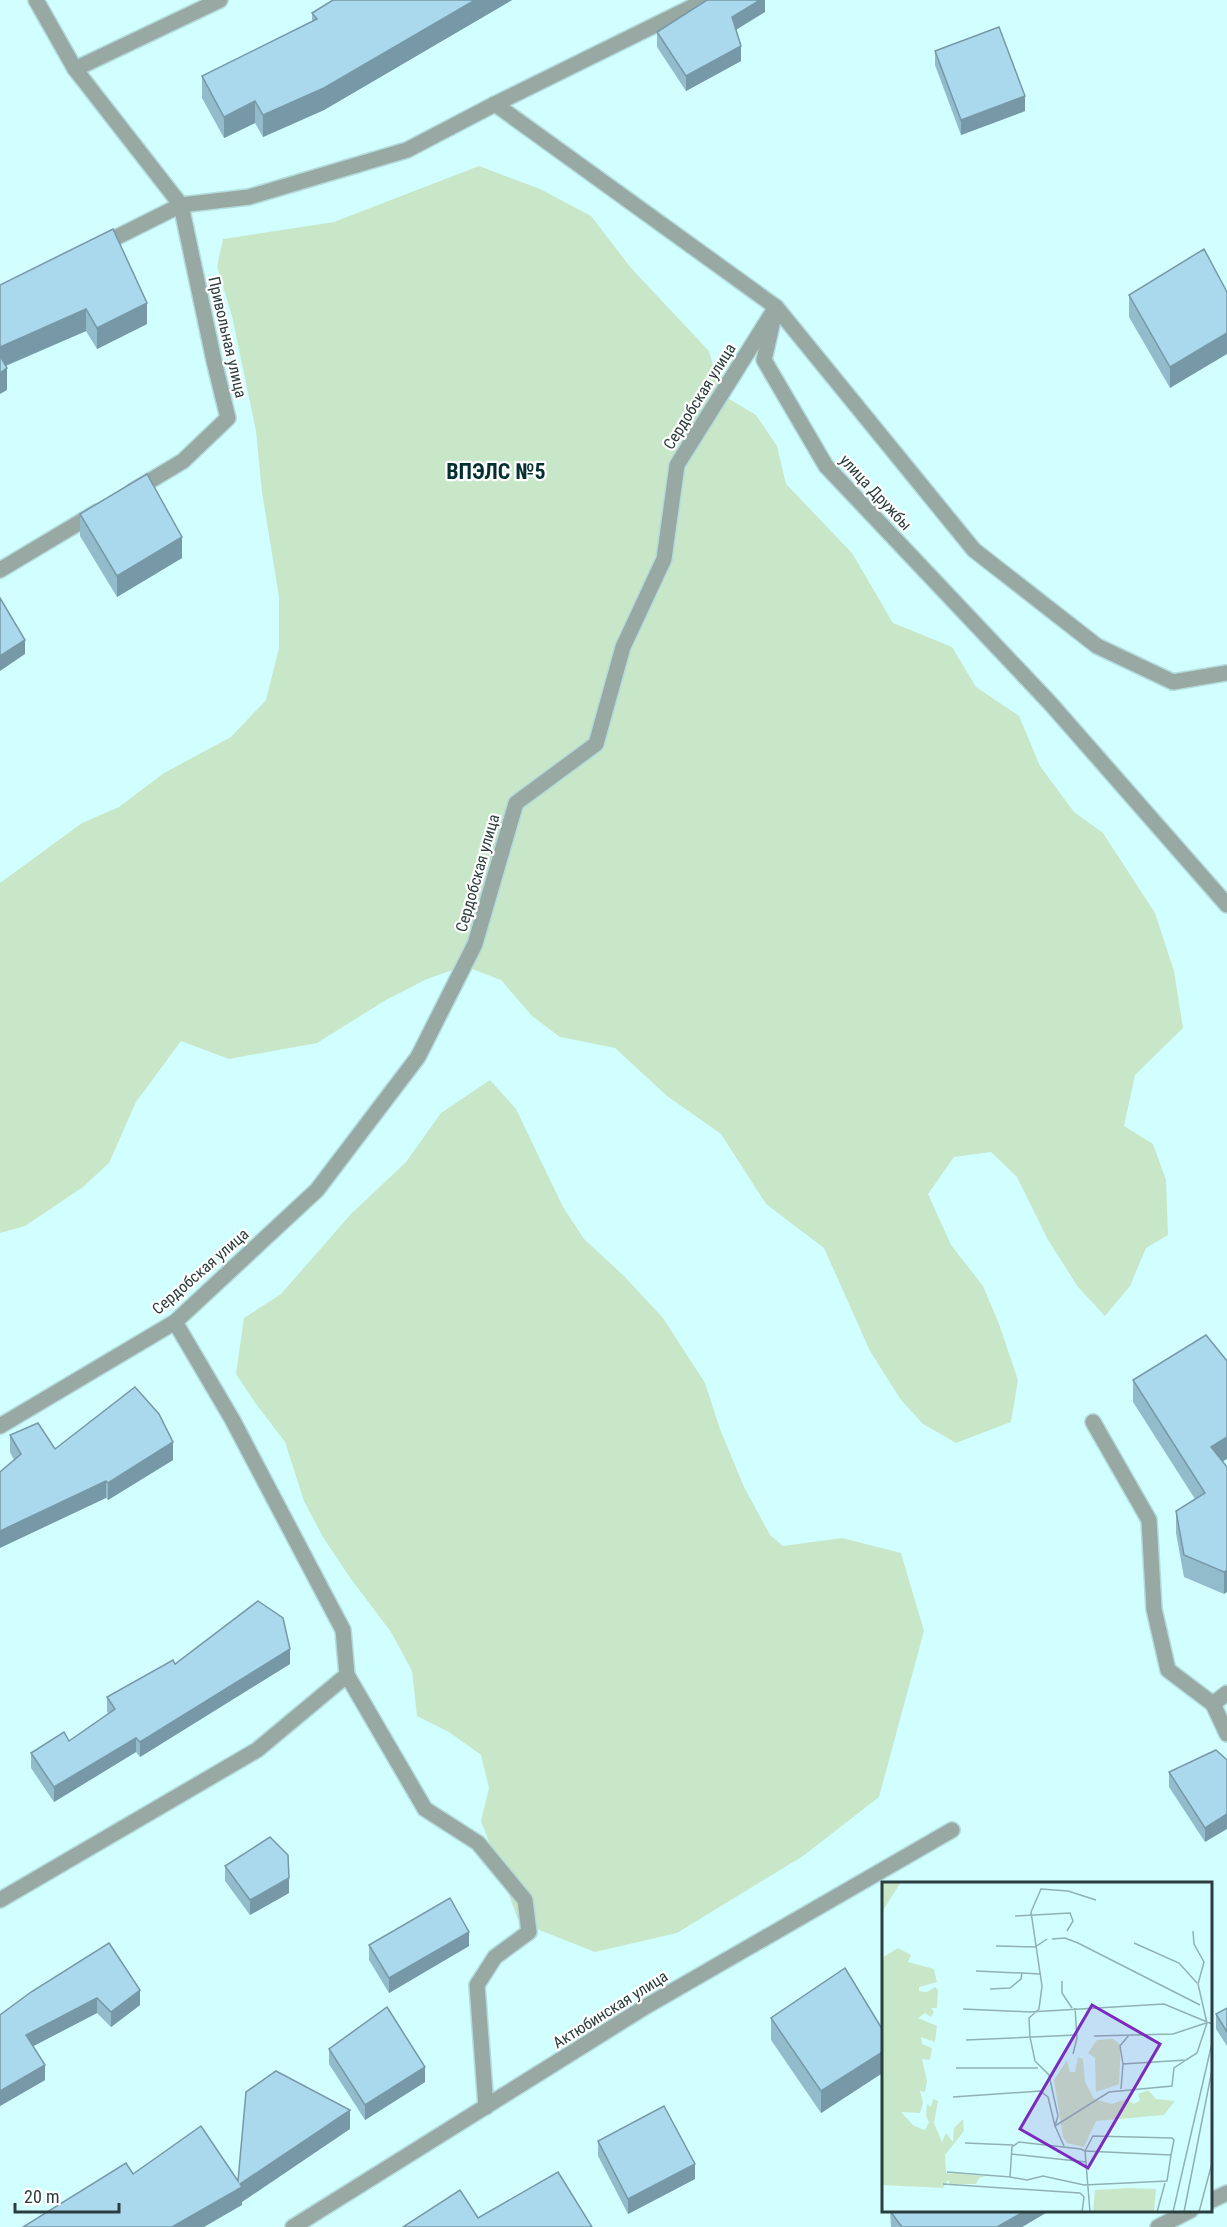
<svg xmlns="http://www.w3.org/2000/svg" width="1227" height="2227" font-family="'Roboto Condensed',sans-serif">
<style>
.green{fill:#c8e7c8}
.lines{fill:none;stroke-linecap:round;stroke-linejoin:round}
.street-casing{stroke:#b3dbdc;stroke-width:18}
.street{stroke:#98a8a2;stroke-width:15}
.wall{fill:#92bbcc}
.shaded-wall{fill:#7798a6}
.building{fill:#aad9ed;stroke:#7798a6;stroke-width:1.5}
.labels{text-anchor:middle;stroke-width:4.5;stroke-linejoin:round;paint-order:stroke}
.street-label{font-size:16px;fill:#2c3d3e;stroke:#fff}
.district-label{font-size:22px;font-weight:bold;fill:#053032;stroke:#fff}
.inset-road{fill:none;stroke:#8fb1b2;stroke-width:1.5}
.view{fill:#7b2cbf;fill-opacity:0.15;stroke:#7b2cbf;stroke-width:3}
.inset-edge{fill:none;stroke:#2c3d3e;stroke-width:3}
</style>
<rect width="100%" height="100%" fill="#d1feff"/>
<g class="green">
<polygon points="479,166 540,189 591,216 631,268 709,351 721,394 756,415 777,446 786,484 852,553 893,623 952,647 976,687 1019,716 1040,766 1074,812 1103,833 1155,913 1174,971 1183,1028 1135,1075 1124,1126 1153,1144 1166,1180 1168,1235 1146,1248 1130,1286 1105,1316 1078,1287 1048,1240 1017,1177 991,1152 954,1157 928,1194 951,1245 983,1286 999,1324 1018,1380 1011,1422 956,1443 923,1424 901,1400 870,1351 824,1248 766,1204 721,1134 667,1096 615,1048 560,1037 532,1016 501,980 464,966 427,979 386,1000 317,1043 229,1059 181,1041 136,1102 109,1163 83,1187 25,1226 0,1233 0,883 82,823 119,807 164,773 231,737 266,700 279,648 279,597 262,492 256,431 232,316 217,266 223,239 334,222"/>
<polygon points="490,1080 516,1109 563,1207 584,1239 623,1275 663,1318 705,1383 720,1429 744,1487 770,1535 783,1546 842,1538 901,1553 924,1631 879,1797 803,1856 677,1933 595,1952 519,1922 481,1821 489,1788 481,1755 449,1732 417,1716 412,1671 391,1632 351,1579 323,1537 304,1501 285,1442 256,1404 236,1374 244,1318 281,1294 351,1214 406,1162 441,1113"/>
</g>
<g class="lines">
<g class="street-casing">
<g id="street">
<polyline points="36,0 75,69 181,205 249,197 407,150 495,104 706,0"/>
<polyline points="75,69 220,0"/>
<polyline points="495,104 776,307 764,360 826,466 1050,703 1227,905"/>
<polyline points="99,246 181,205 214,361 228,418 183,461 133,491"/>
<polyline points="0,570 97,512"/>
<polyline points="1093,1422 1149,1520 1154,1609 1168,1670 1213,1704 1227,1734"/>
<polyline points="0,1426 175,1322 317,1190 418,1057 475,944 516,803 596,744 623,647 664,559 677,465 776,307 974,550 1097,646 1173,682 1227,673"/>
<polyline points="347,1675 425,1809 478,1843 525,1900 529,1932 495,1957 477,1985 486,2107"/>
<polyline points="1213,1704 1227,1693"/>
<polyline points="0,1900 257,1750 347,1675 343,1630 232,1419 175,1322"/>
<polyline points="1210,2201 1227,2193"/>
<polyline points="293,2227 645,2007 952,1830"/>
<polyline points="1158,2227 1191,2210"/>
</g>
</g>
<use href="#street" class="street"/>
</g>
<g class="wall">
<polygon points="333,0 512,0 324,110 263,137 255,123 224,138 202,98 202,76 312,21 312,13"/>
<polygon points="765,0 765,12 736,30 741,61 686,91 657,47 657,32"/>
<polygon points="935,51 1025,111 961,135 935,65"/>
<polygon points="0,285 147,324 97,349 86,331 6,366 7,390"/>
<polygon points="1227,292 1170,388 1129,317 1129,295"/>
<polygon points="80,514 182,558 117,597 80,536"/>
<polygon points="1133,1380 1223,1462 1227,1467 1224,1594 1184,1577 1176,1533 1176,1511 1195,1499 1133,1402"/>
<polygon points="10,1435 55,1449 173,1460 108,1500 106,1498 14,1460 10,1452"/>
<polygon points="175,1664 290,1664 140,1757 136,1752 54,1802 31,1768 31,1753 69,1741 108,1714 107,1711 107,1697"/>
<polygon points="1216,1750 1205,1842 1169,1787 1169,1772"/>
<polygon points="225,1866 289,1893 250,1915 225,1881"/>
<polygon points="109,1943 140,2005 111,2027 97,2013 33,2046 45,2080 0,2106 0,2015"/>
<polygon points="369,1945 469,1946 389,1993 369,1960"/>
<polygon points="1227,2008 1227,2046 1216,2029 1216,2014"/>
<polygon points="771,2018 884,2032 884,2072 821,2113 771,2040"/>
<polygon points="329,2049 425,2082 365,2120 329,2064"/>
<polygon points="598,2141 695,2179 628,2214 598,2156"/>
<polygon points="890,2211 1049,2211 1022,2227 891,2227"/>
</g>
<g class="shaded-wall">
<polygon points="475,0 512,0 324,110 263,137 263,115"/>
<polygon points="760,0 765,0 765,12 732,32 732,17"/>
<polygon points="741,46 741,61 686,91 686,76"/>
<polygon points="1025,96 1025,111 961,135 961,120"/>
<polygon points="255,101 255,123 224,138 224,117"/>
<polygon points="147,303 147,324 97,349 97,328"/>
<polygon points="86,309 86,331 0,368 0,347"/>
<polygon points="1227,333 1227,354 1170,388 1170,367"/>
<polygon points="7,368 7,390 0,394 0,373"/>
<polygon points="182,537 182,558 117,597 117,576"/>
<polygon points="25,640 25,654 0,671 0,656"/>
<polygon points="1227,1437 1227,1459 1211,1468 1211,1447"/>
<polygon points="173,1442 173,1460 108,1500 108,1483"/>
<polygon points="106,1481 106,1498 0,1548 0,1531"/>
<polygon points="1227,1570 1227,1592 1224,1594 1224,1572"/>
<polygon points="290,1649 290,1664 140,1757 140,1742"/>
<polygon points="136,1738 136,1752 54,1802 54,1787"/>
<polygon points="1227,1814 1227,1829 1205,1842 1205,1828"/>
<polygon points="289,1878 289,1893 250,1915 250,1900"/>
<polygon points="469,1932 469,1946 389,1993 389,1978"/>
<polygon points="140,1990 140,2005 111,2027 111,2012"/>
<polygon points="97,1998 97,2013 26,2050 26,2035"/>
<polygon points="884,2051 884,2072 821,2113 821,2091"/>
<polygon points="45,2065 45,2080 0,2106 0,2091"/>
<polygon points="425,2067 425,2082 365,2120 365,2105"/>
<polygon points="350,2110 350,2129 242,2202 242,2205 204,2227 172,2227 240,2184"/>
<polygon points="695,2164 695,2179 628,2214 628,2199"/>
<polygon points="1025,2211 1049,2211 1022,2227 997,2227"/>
</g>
<g class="building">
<polygon points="333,0 475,0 324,88 263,115 255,101 224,117 202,76 317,19 312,13"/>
<polygon points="707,0 760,0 732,17 741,46 686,76 657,32"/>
<polygon points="999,27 1025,96 961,120 935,51"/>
<polygon points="113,229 147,303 97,328 86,309 0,347 0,285"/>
<polygon points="1204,249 1227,292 1227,333 1170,367 1129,295"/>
<polygon points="0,356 7,368 0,373"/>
<polygon points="147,474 182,537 117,576 80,514"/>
<polygon points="0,598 25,640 0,656"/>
<polygon points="1206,1335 1227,1361 1227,1437 1211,1447 1227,1467 1227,1570 1224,1572 1184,1555 1176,1511 1205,1493 1133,1380"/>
<polygon points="135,1387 159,1414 173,1442 108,1483 106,1481 0,1531 0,1472 21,1454 10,1435 38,1423 55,1449"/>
<polygon points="258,1601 283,1618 290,1649 140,1742 136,1738 54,1787 31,1753 64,1732 69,1741 115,1709 107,1697 173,1660 175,1664"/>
<polygon points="1216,1750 1227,1760 1227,1814 1205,1828 1169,1772"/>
<polygon points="270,1837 288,1855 289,1878 250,1900 225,1866"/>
<polygon points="450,1898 469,1932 389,1978 369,1945"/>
<polygon points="109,1943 140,1990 111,2012 97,1998 26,2035 45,2065 0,2091 0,2015 31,1992"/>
<polygon points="845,1968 884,2032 884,2051 821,2091 771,2018"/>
<polygon points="387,2007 425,2067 365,2105 329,2049"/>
<polygon points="1227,2008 1227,2032 1216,2014"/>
<polygon points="276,2071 350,2110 240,2184 242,2187 172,2227 23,2227 126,2163 133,2174 201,2126 238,2181 246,2092"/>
<polygon points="664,2106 695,2164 628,2199 598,2141"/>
<polygon points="558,2172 592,2227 403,2227 460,2190 478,2218"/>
<polygon points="890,2211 1025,2211 997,2227 902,2227"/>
</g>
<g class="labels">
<g class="street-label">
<text transform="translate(228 337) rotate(77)" y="6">Привольная улица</text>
<text transform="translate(699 396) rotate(-58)" y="6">Сердобская улица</text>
<text transform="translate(876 492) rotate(47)" y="6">улица Дружбы</text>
<text transform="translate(477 873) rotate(-74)" y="6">Сердобская улица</text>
<text transform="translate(200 1271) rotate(-41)" y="6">Сердобская улица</text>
<text transform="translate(610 2009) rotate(-32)" y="6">Актюбинская улица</text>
</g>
<g class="district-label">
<text x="496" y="479">ВПЭЛС №5</text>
</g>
</g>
<g transform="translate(882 1882)">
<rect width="330" height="330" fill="#d1feff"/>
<path d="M 0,0 L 19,0 L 0,30 ZM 16,66 L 29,73 L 26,80 L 52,87 L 55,100 L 37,105 L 37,109 L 45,110 L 53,105 L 56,108 L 55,126 L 49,126 L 52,130 L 49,135 L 43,131 L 36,136 L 55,144 L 53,160 L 39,155 L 40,162 L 50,166 L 48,178 L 40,177 L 45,199 L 43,210 L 38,209 L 41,221 L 38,231 L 19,230 L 32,244 L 43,248 L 47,240 L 44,234 L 45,222 L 49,225 L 51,217 L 56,219 L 52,241 L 60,260 L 64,251 L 71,260 L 72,246 L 81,237 L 82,249 L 63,273 L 64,291 L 104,294 L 97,296 L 94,302 L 68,302 L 66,298 L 61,306 L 0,303 L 0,76 ZM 215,158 L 231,157 L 239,163 L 237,202 L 214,210 L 213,176 L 206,171 ZM 196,175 L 201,177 L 203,200 L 212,217 L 230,222 L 244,217 L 252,222 L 258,218 L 256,212 L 266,208 L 274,217 L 293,219 L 282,233 L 214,239 L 202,265 L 185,261 L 181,255 L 172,198 L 185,178 L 188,190 L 193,190 ZM 246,306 L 274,307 L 272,330 L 211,330 L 213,308 Z" fill="#c8e7c8"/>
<path class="inset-road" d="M 133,34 L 188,31 L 191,39 L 185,49M 170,57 L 183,56 L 196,61 L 318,123M 252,61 L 297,81 L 315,101M 114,64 L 153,65 L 165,57M 94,89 L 159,92M 180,99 L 180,111 L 190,126M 108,107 L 128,106 L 139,97 L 140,90M 81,127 L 148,130 L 282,122 L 330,142M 212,154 L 291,152 L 324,141M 84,158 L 194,153M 191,172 L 195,156 L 193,126M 241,182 L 238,164 L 247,153M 74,186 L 156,186M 239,207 L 241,182 L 304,178 L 315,171 L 325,141 L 316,102 L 322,80 L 312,62 L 311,49M 71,215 L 158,209 L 166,215 L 173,244 L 227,210 L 290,204 L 292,186 L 304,178M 83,261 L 131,263M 182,264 L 173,244 L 176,234 L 167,193 L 153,179 L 148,155 L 147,136 L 157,127 L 160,104 L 149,30 L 159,7 L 186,9 L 214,18M 129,272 L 204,280M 65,290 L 128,295 L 130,265 L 137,260 L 199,267 L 203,269 L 208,330M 128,295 L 145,298 L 161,294 L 202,303 L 285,299 L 289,273 L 292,258 L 290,256 L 211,254 L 203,269 L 289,273M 61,302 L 198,311 L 202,315 L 200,330M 275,330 L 283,301M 291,330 L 330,161M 302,330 L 330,188M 317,330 L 330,281"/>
<path class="view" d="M 210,123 L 278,162 L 206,286 L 138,247 Z"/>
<rect width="330" height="330" class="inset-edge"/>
</g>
<path d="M15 2203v9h104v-9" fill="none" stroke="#2c3d3e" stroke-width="3"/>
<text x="24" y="2203" font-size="18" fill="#2c3d3e" stroke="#ffffff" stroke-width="4.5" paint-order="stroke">20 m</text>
</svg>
